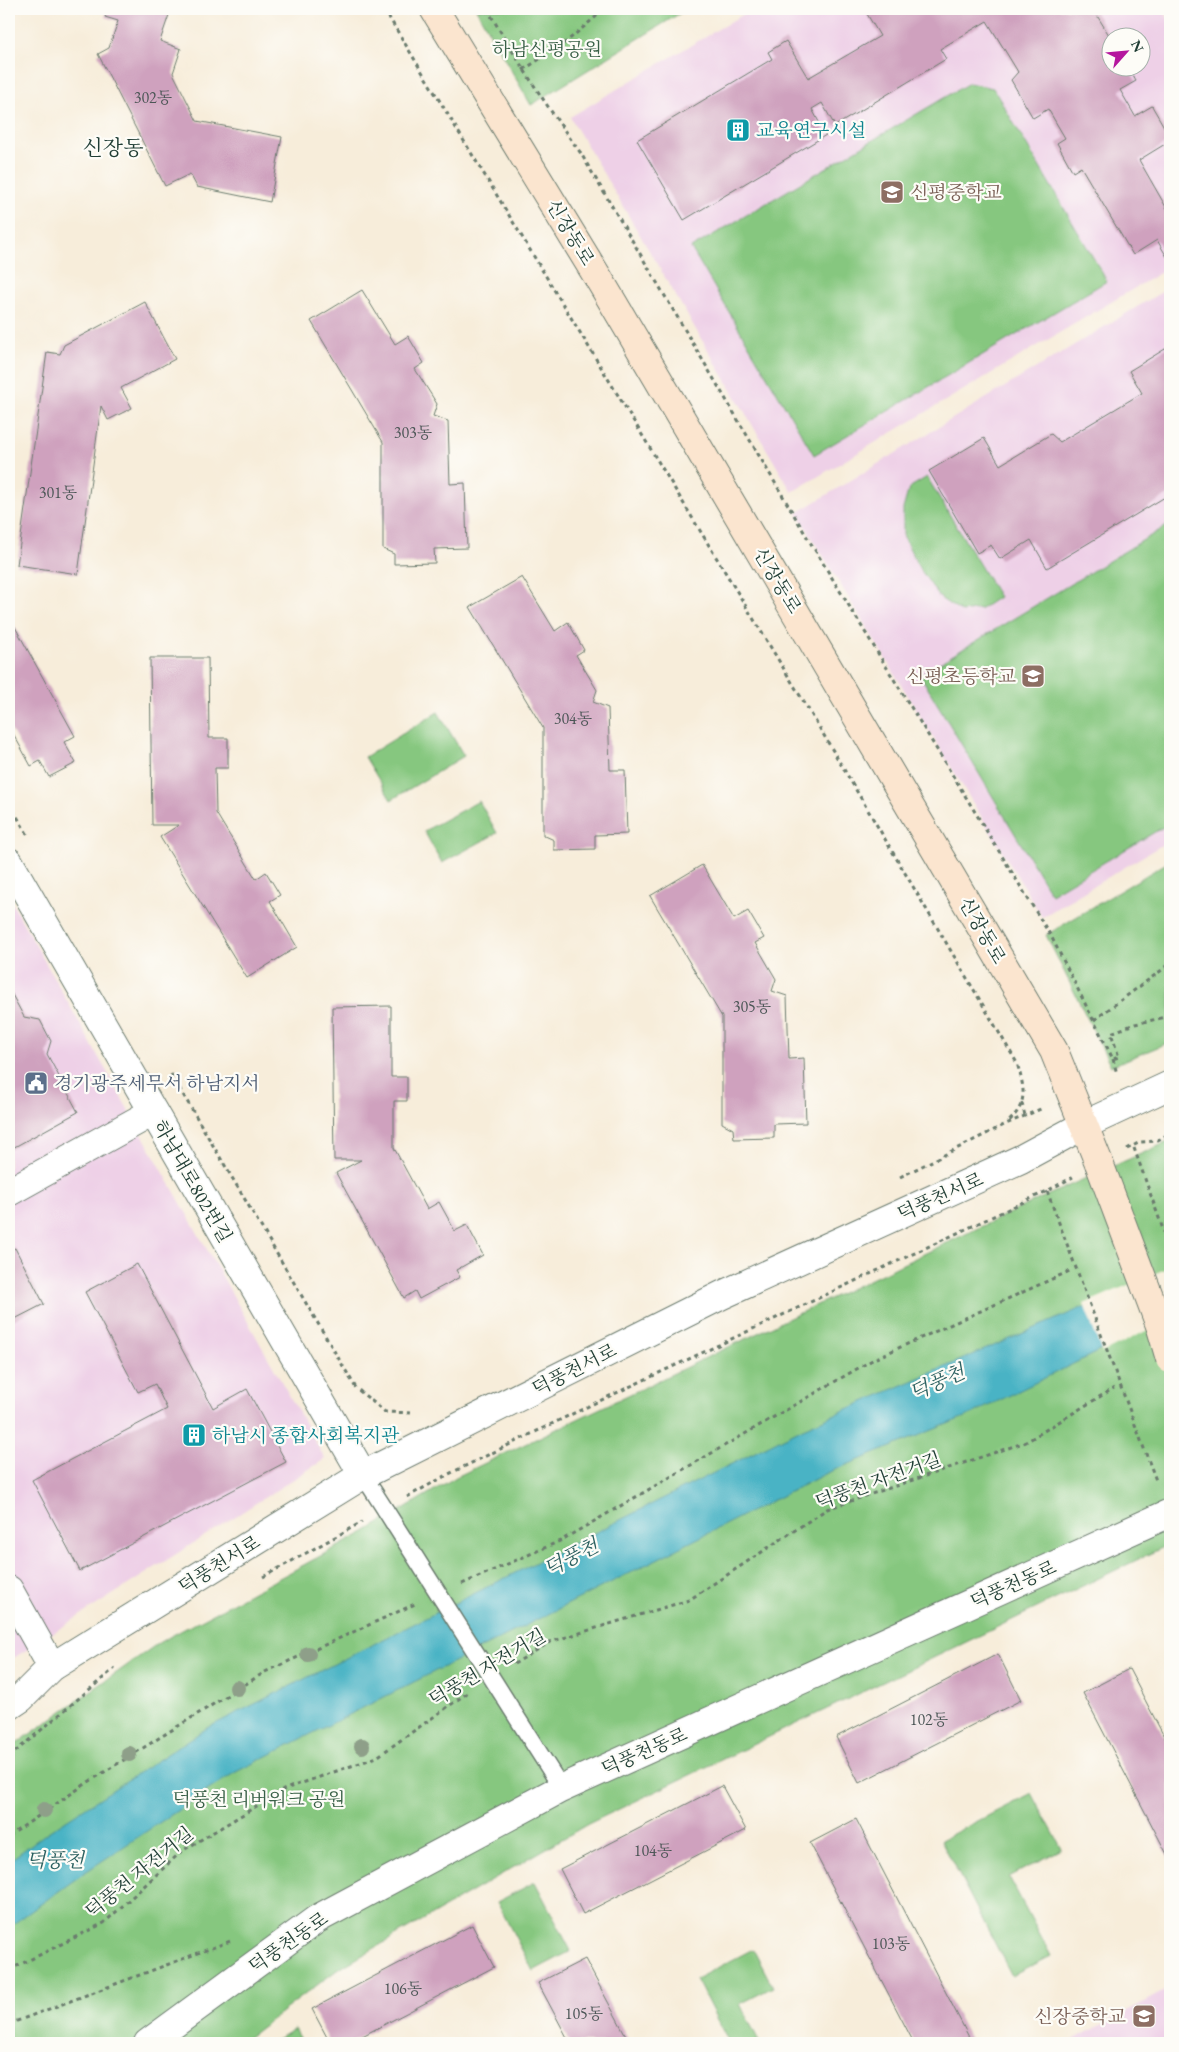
<svg xmlns="http://www.w3.org/2000/svg" width="1179" height="2052" font-family="'EB Garamond','Noto Serif KR',serif">
<style>
.built{fill:#eed0e7;fill-rule:evenodd}
.green{fill:#86c77f;stroke:#52825a}
.water{fill:#48b3c5;stroke:#34787c}
.pier{fill:#f7edda}
.building{fill:#cfa1be}
.lines{fill:none;stroke-linecap:round;stroke-linejoin:round}
.service-casing{stroke:#6b7b6e;stroke-width:19}
.minor-casing{stroke:#6b7b6e;stroke-width:30}
.tertiary-casing{stroke:#6b7b6e;stroke-width:30}
.secondary-casing{stroke:#6b7b6e;stroke-width:30}
.path{stroke:#6b7b6e;stroke-width:3;stroke-dasharray:4 4;stroke-linecap:butt}
.service{stroke:#fff;stroke-width:16}
.minor{stroke:#fff;stroke-width:28}
.tertiary{stroke:#fff;stroke-width:28}
.secondary{stroke:#fbe5cf;stroke-width:28}
.service-bridge-casing{stroke:#6b7b6e;stroke-width:19;stroke-linecap:butt}
.secondary-bridge-casing{stroke:#6b7b6e;stroke-width:30;stroke-linecap:butt}
.path-bridge{stroke:#6b7b6e;stroke-width:3;stroke-dasharray:4 4;stroke-linecap:butt}
.service-bridge{stroke:#fff;stroke-width:16}
.secondary-bridge{stroke:#fbe5cf;stroke-width:28}
.tree{fill:#8e9f89}
.labels{text-anchor:middle;stroke-width:4.5;stroke-linejoin:round;paint-order:stroke}
.number-label{font-size:16px;fill:#4b5656}
.park-label{font-size:19px;fill:#396047;stroke:#fdfcf7}
.culture-label{font-size:19px;fill:#0d838f;stroke:#fdfcf7;text-anchor:start}
.education-label{font-size:19px;fill:#785e54;stroke:#fdfcf7;text-anchor:end}
.street-label{font-size:19px;fill:#1f3d34;stroke:#fdfcf7}
.service-label{font-size:19px;fill:#4e5e75;stroke:#fdfcf7;text-anchor:start}
.water-label{font-size:20px;font-style:italic;fill:#2b6060;stroke:#fdfcf7}
.quarter-label{font-size:21px;fill:#1f3d34;stroke:#fdfcf7}
</style>
<rect width="100%" height="100%" fill="#fdfcf7"/>
<filter id="ink" filterUnits="userSpaceOnUse"><feTurbulence type="fractalNoise" baseFrequency=".02" numOctaves="2"/><feDisplacementMap in="SourceGraphic" scale="10" xChannelSelector="R" yChannelSelector="G"/><feConvolveMatrix kernelMatrix="1 2 1 2 8 2 1 2 1" color-interpolation-filters="sRGB"/></filter>
<filter id="wash" filterUnits="userSpaceOnUse"><feTurbulence type="fractalNoise" baseFrequency=".0096" numOctaves="4" result="noise"/><feDisplacementMap in="SourceGraphic" scale="20" xChannelSelector="R" yChannelSelector="G"/><feGaussianBlur stdDeviation="1.12" result="paint"/><feColorMatrix in="noise" values="0 0 0 0 0 0 0 0 0 0 0 0 0 0 0 0 0 1.4 0 .05"/><feComposite in="paint" operator="in"/></filter>
<g filter="url(#wash)">
<rect width="100%" height="100%" fill="#f7edda"/>
<g class="built">
<path d="M 752,9 L 1163,9 L 1170,22 L 1170,267 L 792,492 L 570,117 ZM 1112,38 L 1142,38 L 1142,68 L 1112,68 Z"/>
<polygon points="1170,287 1170,840 1042,917 797,513"/>
<polygon points="9,898 325,1459 9,1661"/>
<polygon points="1170,1988 1170,2043 1067,2043"/>
</g>
<g class="green">
<polygon points="476,9 687,9 531,105"/>
<polygon points="969,83 993,88 1107,281 814,455 691,248"/>
<polygon points="927,477 999,597 981,609 961,612 940,598 918,566 903,535 903,509 909,488"/>
<polygon points="1170,524 1170,823 1051,894 920,675"/>
<polygon points="438,712 464,756 391,800 365,757"/>
<polygon points="479,801 497,833 442,863 424,831"/>
<polygon points="1170,861 1170,1042 1111,1066 1046,935"/>
<polygon points="1170,1141 1170,1544 588,1824 337,1970 241,2043 9,2043 9,1749 160,1642 365,1532 456,1477 1039,1199"/>
<polygon points="1032,1793 1062,1849 1009,1877 1051,1956 1012,1976 941,1840"/>
<polygon points="535,1882 571,1951 533,1971 497,1902"/>
<polygon points="753,1949 773,1987 740,2004 760,2043 729,2043 696,1979"/>
<polygon points="295,2029 303,2043 269,2043"/>
</g>
<polygon class="water" points="1170,1270 1170,1316 972,1414 827,1473 234,1773 84,1873 9,1927 9,1861 48,1832 207,1728 803,1428"/>
<polygon class="pier" points="1170,1267 1170,1319 1102,1353 1084,1304"/>
<g id="blocks">
<g class="building">
<polygon points="108,9 171,9 160,41 181,49 173,73 197,121 282,137 270,202 197,187 190,174 165,186 98,54 109,48 118,21 105,17"/>
<polygon points="864,9 1093,9 1112,40 1112,68 1128,68 1136,81 1120,90 1135,116 1152,106 1170,137 1170,141 1139,160 1170,214 1170,256 1167,257 1157,240 1133,255 1081,167 1073,172 1057,143 1065,138 1048,109 1033,118 1011,80 1018,72 987,21 940,49 946,59 835,126 822,103 812,109 826,135 684,220 637,140 772,59 768,52 786,41 808,78 880,36"/>
<polygon points="362,290 395,344 408,336 424,363 415,369 437,404 433,416 448,421 450,484 465,483 467,548 434,549 435,563 394,564 394,554 383,549 383,442 311,321"/>
<polygon points="145,302 175,359 121,388 132,408 108,420 101,406 78,574 17,565 47,352 60,354 64,345"/>
<polygon points="1170,346 1170,494 1047,568 1031,540 1000,559 991,545 977,553 929,471 984,438 1000,465 1051,434 1060,442 1142,393 1129,371"/>
<polygon points="522,577 555,631 568,622 584,650 576,655 597,690 593,702 608,708 610,770 625,770 627,834 595,835 595,849 554,850 554,840 543,835 543,728 470,607"/>
<polygon points="9,616 75,736 64,742 76,763 49,777 40,761 31,766 9,726"/>
<polygon points="150,658 208,658 209,738 228,738 228,768 215,768 216,813 256,879 266,872 280,895 270,901 297,947 247,978 160,837 179,825 152,825"/>
<polygon points="702,865 734,919 748,911 764,938 755,943 776,979 772,991 787,996 789,1059 804,1058 806,1123 774,1124 774,1138 734,1139 733,1129 722,1123 722,1017 650,896"/>
<polygon points="9,989 24,1017 40,1020 51,1041 47,1054 78,1112 9,1150"/>
<polygon points="391,1006 391,1077 407,1077 407,1101 394,1101 394,1148 427,1209 439,1202 455,1231 467,1225 483,1255 456,1270 460,1277 419,1299 415,1291 404,1298 336,1173 361,1160 334,1160 332,1007"/>
<polygon points="15,1248 44,1304 9,1322 9,1251"/>
<polygon points="137,1264 213,1408 247,1389 286,1462 80,1571 32,1480 167,1409 155,1384 138,1392 85,1292"/>
<polygon points="998,1654 1021,1700 859,1783 836,1737"/>
<polygon points="1129,1669 1170,1748 1170,1860 1083,1693"/>
<polygon points="722,1786 746,1830 583,1914 560,1869"/>
<polygon points="856,1819 972,2043 914,2043 810,1843"/>
<polygon points="472,1925 494,1967 349,2043 330,2043 312,2009"/>
<polygon points="585,1959 630,2043 570,2043 538,1983"/>
</g>
</g>
</g>
<g filter="url(#ink)">
<use href="#blocks" fill-opacity="0" stroke="#6b7b6e" stroke-width="1"/>
<g class="lines">
<g class="service-casing">
<polyline id="service" points="363,1475 386,1511"/>
</g>
<g class="minor-casing">
<g id="minor">
<polyline points="9,1192 153,1112"/>
<polyline points="9,1590 52,1667"/>
</g>
</g>
<g class="tertiary-casing">
<g id="tertiary">
<polyline points="9,862 363,1475"/>
<polyline points="9,1706 21,1698 52,1667 363,1475 722,1295 1021,1159 1084,1125 1170,1085"/>
<polyline points="148,2043 317,1919 560,1789 1170,1513"/>
</g>
</g>
<g class="secondary-casing">
<polyline id="secondary" points="434,9 602,284 1054,1051 1099,1163"/>
</g>
<g class="path">
<path d="M 384,9 L 816,722 L 1017,1063 C 1024,1087 1029,1103 1008,1122"/>
<path d="M 487,9 C 516,58 546,106 580,152 L 807,537 L 1052,938 L 1113,1059 L 1119,1057 L 1111,1033 L 1135,1024 L 1170,1016"/>
<polyline points="523,70 566,42 605,9"/>
<polyline points="9,803 29,837"/>
<polyline points="1170,946 1170,949"/>
<polyline points="1094,1020 1170,964"/>
<polyline points="1113,1059 1117,1074"/>
<polyline points="171,1074 356,1388 385,1412 414,1413"/>
<polyline points="1022,1103 1025,1116"/>
<polyline points="1127,1149 1140,1142 1156,1141 1170,1133"/>
<polyline points="900,1177 1006,1124 1043,1108"/>
<polyline points="1168,1227 1170,1226"/>
<polyline points="407,1497 449,1474 595,1403 1047,1191 1073,1177"/>
<polyline points="263,1577 362,1522"/>
<polyline points="462,1584 560,1541 874,1359 1072,1270"/>
<polyline points="514,1664 550,1642 689,1600 827,1509 1026,1442 1114,1388"/>
<polyline points="9,1757 115,1668"/>
<polyline points="9,1836 90,1781 265,1672 415,1604"/>
<polyline points="9,1970 104,1923 182,1851 285,1789 377,1757 470,1691"/>
<polyline points="9,2024 233,1940"/>
</g>
<use href="#service" class="service"/>
<use href="#minor" class="minor"/>
<use href="#tertiary" class="tertiary"/>
<use href="#secondary" class="secondary"/>
<g class="service-bridge-casing">
<polyline id="service-bridge" points="386,1511 554,1776"/>
</g>
<g class="secondary-bridge-casing">
<polyline id="secondary-bridge" points="1099,1163 1161,1328 1170,1359"/>
</g>
<g class="path-bridge">
<polyline points="1134,1148 1170,1249"/>
<polyline points="1047,1191 1157,1483"/>
</g>
<use href="#service-bridge" class="service-bridge"/>
<use href="#secondary-bridge" class="secondary-bridge"/>
</g>
<g class="tree">
<circle cx="308" cy="1654" r="8"/>
<circle cx="237" cy="1688" r="8"/>
<circle cx="362" cy="1746" r="8"/>
<circle cx="129" cy="1754" r="8"/>
<circle cx="44" cy="1810" r="8"/>
</g>
</g>
<defs>
<g id="building-square" transform="scale(1.25)"><rect x="-9" y="-9" width="18" height="18" rx="4" fill="#0f9aa8" stroke="#fdfcf7"/><path d="M-4-6H4V6H1V3H-1V6H-4ZM-2.5-4.3h1.7v1.8h-1.7ZM.8-4.3h1.7v1.8H.8ZM-2.5-1h1.7V.8h-1.7ZM.8-1h1.7V.8H.8Z" fill="#fff"/></g>
<g id="school-square" transform="scale(1.25)"><rect x="-9" y="-9" width="18" height="18" rx="4" fill="#8d6e63" stroke="#fdfcf7"/><path d="M0-5L7-2L0 1L-7-2ZM-4 1L0 2.5L4 1V4Q0 6-4 4Z" fill="#fff"/></g>
<g id="civic-square" transform="scale(1.25)"><rect x="-9" y="-9" width="18" height="18" rx="4" fill="#5c6f8a" stroke="#fdfcf7"/><path d="M-.6-6.5H3V-4.5H.6V-3L4-1V1h2V6H-6V1h2V-1L-.6-3ZM-1.2 2.5V6h2.4V2.5Z" fill="#fff"/></g>
</defs>
<g fill-rule="evenodd">
<use href="#building-square" x="738" y="130"/>
<use href="#school-square" x="892" y="192"/>
<use href="#school-square" x="1033" y="676"/>
<use href="#civic-square" x="36" y="1083"/>
<use href="#building-square" x="194" y="1435"/>
<use href="#school-square" x="1144" y="2016"/>
</g>
<g class="labels">
<g class="number-label">
<text x="153" y="103">302동</text>
<text x="413" y="438">303동</text>
<text x="58" y="498">301동</text>
<text x="573" y="724">304동</text>
<text x="752" y="1012">305동</text>
<text x="929" y="1725">102동</text>
<text x="653" y="1856">104동</text>
<text x="891" y="1949">103동</text>
<text x="403" y="1994">106동</text>
<text x="584" y="2019">105동</text>
</g>
<g class="park-label">
<text x="547" y="56">하남신평공원</text>
<text x="259" y="1806">덕풍천 리버워크 공원</text>
</g>
<g class="culture-label">
<text x="756" y="137">교육연구시설</text>
<text x="212" y="1442">하남시 종합사회복지관</text>
</g>
<g class="education-label">
<text x="910" y="199" text-anchor="start">신평중학교</text>
<text x="1016" y="683">신평초등학교</text>
<text x="1126" y="2023">신장중학교</text>
</g>
<g class="street-label">
<text transform="translate(571 232) rotate(59)" y="7">신장동로</text>
<text transform="translate(778 580) rotate(59)" y="7">신장동로</text>
<text transform="translate(983 930) rotate(60)" y="7">신장동로</text>
<text transform="translate(193 1181) rotate(60)" y="7">하남대로802번길</text>
<text transform="translate(940 1196) rotate(-24)" y="7">덕풍천서로</text>
<text transform="translate(574 1369) rotate(-27)" y="7">덕풍천서로</text>
<text transform="translate(878 1480) rotate(-20)" y="7">덕풍천 자전거길</text>
<text transform="translate(219 1564) rotate(-32)" y="7">덕풍천서로</text>
<text transform="translate(1013 1584) rotate(-24)" y="7">덕풍천동로</text>
<text transform="translate(487 1667) rotate(-31)" y="7">덕풍천 자전거길</text>
<text transform="translate(644 1751) rotate(-24)" y="7">덕풍천동로</text>
<text transform="translate(139 1872) rotate(-39)" y="7">덕풍천 자전거길</text>
<text transform="translate(288 1942) rotate(-35)" y="7">덕풍천동로</text>
</g>
<g class="service-label">
<text x="54" y="1090">경기광주세무서 하남지서</text>
</g>
<g class="water-label">
<text transform="translate(937 1382) rotate(-24)" y="7">덕풍천</text>
<text transform="translate(571 1557) rotate(-27)" y="7">덕풍천</text>
<text x="55" y="1867">덕풍천</text>
</g>
<g class="quarter-label">
<text x="113" y="155">신장동</text>
</g>
</g>
<rect width="1179" height="2052" fill="none" stroke="#fdfcf7" stroke-width="30"/>
<g transform="translate(1126 52) rotate(63)"><circle r="24" fill="#fdfcf7" stroke="#a4b0a9"/>
<path d="M0-4L9 19L0 12L-9 19Z" fill="#b5179e"/>
<text y="-8" font-size="14" font-weight="bold" text-anchor="middle" fill="#1f3d34">N</text>
</g>
</svg>
